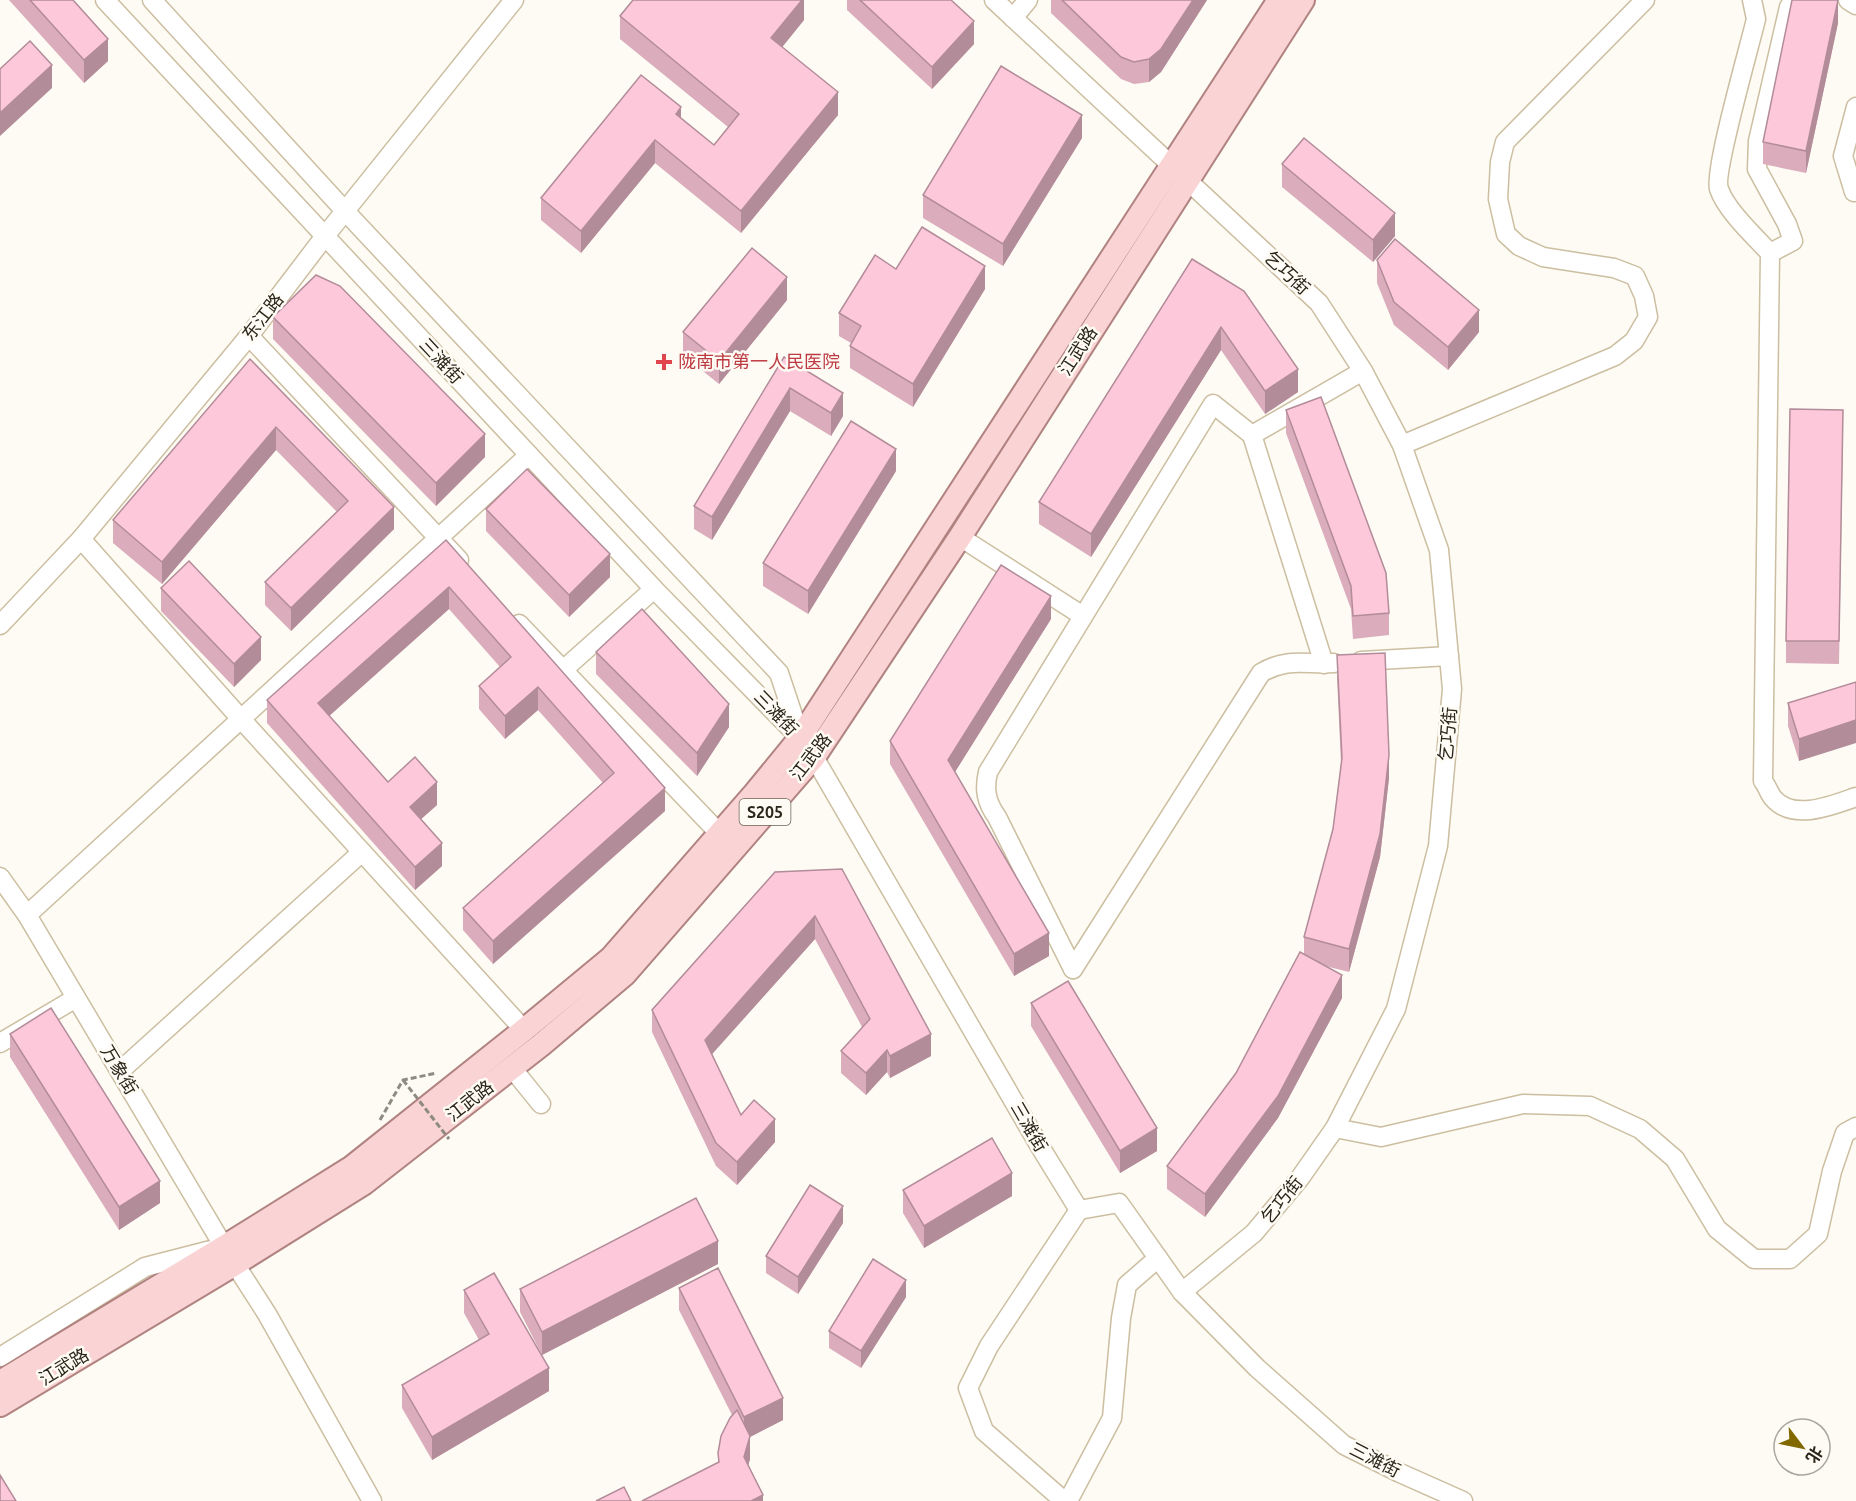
<svg xmlns="http://www.w3.org/2000/svg" width="1856" height="1501" font-family="Ubuntu,'Noto Sans SC',sans-serif">
<style>
.lines{fill:none;stroke-linecap:round;stroke-linejoin:round}
.minor-casing{stroke:#ccbea0;stroke-width:21}
.major-casing{stroke:#b08380;stroke-width:26}
.path{stroke:#8e8b81;stroke-width:3;stroke-dasharray:6 3;stroke-linecap:butt}
.minor{stroke:#fff;stroke-width:18}
.major{stroke:#fad3d4;stroke-width:22}
.path-bridge{stroke:#8e8b81;stroke-width:3;stroke-dasharray:6 3;stroke-linecap:butt}
.wall{fill:#daacbc}
.shaded-wall{fill:#b28c99}
.building{fill:#fec8db;stroke:#b28c99;stroke-width:1.5}
.health-dot{fill:#e0444e;stroke:#fdfbf4;stroke-width:2}
.labels{text-anchor:middle;stroke-width:5;stroke-linejoin:round;paint-order:stroke}
.shield{fill:#fdfbf4;stroke:#6a665b;stroke-width:1.5}
.shield-label{font-size:16px;font-weight:bold;fill:#2b261a}
.street-label{font-size:18px;fill:#2b261a;stroke:#fdfbf4}
.health-label{font-size:18px;fill:#be3a42;stroke:#fdfbf4;text-anchor:start}
</style>
<rect width="100%" height="100%" fill="#fdfbf4"/>
<g class="lines">
<g class="minor-casing">
<g id="minor">
<polyline points="105,0 654,589 800,738 814,757 1039,1145 1079,1210 1119,1203 1182,1292 1257,1368 1344,1445 1400,1473 1463,1501"/>
<polyline points="152,0 345,211 779,673 799,733"/>
<polyline points="994,0 1319,303 1363,371 1402,445 1439,550 1452,689 1438,846 1396,1009 1335,1128 1300,1178 1254,1233 1182,1292"/>
<path d="M 1752,0 L 1756,19 C 1750,45 1713,173 1719,189 C 1726,210 1755,237 1770,253 L 1763,781 C 1767,786 1769,793 1773,798 C 1793,822 1833,805 1856,797"/>
<polyline points="1848,0 1856,5"/>
<polyline points="1013,18 1028,0"/>
<polyline points="1856,107 1843,156 1854,192 1856,191"/>
<polyline points="1770,253 1793,241 1787,224 1757,169 1758,141 1789,7 1794,0"/>
<polyline points="249,336 459,560"/>
<polyline points="1252,435 1363,371"/>
<polyline points="1402,445 1615,356 1634,341 1648,317 1644,296 1635,276 1614,268 1543,257 1519,246 1506,234 1498,199 1500,162 1505,142 1645,0"/>
<polyline points="960,537 1083,616"/>
<polyline points="81,539 241,719 524,1030"/>
<polyline points="519,624 719,833"/>
<polyline points="0,625 81,539 249,336 325,236 514,0"/>
<polyline points="1361,661 1449,656"/>
<polyline points="563,670 654,589"/>
<polyline points="0,877 27,915 224,1247 267,1314 372,1501"/>
<polyline points="27,915 529,455"/>
<path d="M 1073,969 L 997,817 C 986,802 984,789 988,772 L 1213,404 L 1252,435 L 1324,664"/>
<path d="M 1073,969 L 1261,673 C 1288,657 1305,665 1334,663"/>
<polyline points="0,1043 76,998"/>
<polyline points="512,1068 541,1104"/>
<polyline points="120,1071 362,852"/>
<polyline points="1335,1128 1381,1137 1523,1104 1590,1106 1640,1129 1675,1159 1717,1229 1754,1259 1790,1259 1818,1234 1832,1171 1845,1133 1856,1127"/>
<polyline points="0,1357 145,1267 211,1250"/>
<polyline points="1064,1501 984,1431 968,1388 989,1346 1079,1210"/>
<polyline points="1068,1501 1112,1418 1121,1318 1127,1285 1158,1258"/>
</g>
</g>
<g class="major-casing">
<g id="major">
<polyline points="0,1382 224,1247 352,1167 524,1030 611,958 755,793 800,738 1279,0"/>
<polyline points="0,1405 235,1264 363,1184 541,1045 625,974 814,757 960,537 1303,0"/>
</g>
</g>
<polyline class="path" points="380,1120 403,1080 437,1073"/>
<use href="#minor" class="minor"/>
<use href="#major" class="major"/>
<polyline class="path-bridge" points="403,1080 449,1139"/>
</g>
<g class="wall">
<polygon points="9,0 73,0 108,61 84,83"/>
<polygon points="804,0 804,20 782,47 838,115 741,233 655,163 581,253 541,220 541,198 681,118 714,145 728,127 620,39 620,16"/>
<polygon points="847,0 951,0 974,44 932,89 847,10"/>
<polygon points="1051,0 1207,0 1161,72 1149,82 1134,84 1121,79 1051,13"/>
<polygon points="1838,23 1806,173 1763,164 1763,142"/>
<polygon points="1082,138 1003,266 923,218 923,195"/>
<polygon points="1282,164 1395,236 1373,262 1282,187"/>
<polygon points="1192,259 1298,392 1265,414 1221,350 1091,557 1039,524 1039,502"/>
<polygon points="1377,260 1479,332 1448,370 1394,325 1377,283"/>
<polygon points="896,269 985,289 913,407 850,368 850,346 851,343 839,336 839,313"/>
<polygon points="787,300 719,384 683,355 683,332"/>
<polygon points="273,317 485,457 436,506 273,339"/>
<polygon points="784,357 843,416 831,436 790,411 712,540 694,529 694,506"/>
<polygon points="250,359 394,529 291,631 265,605 265,582 337,512 276,450 162,584 113,543 113,520"/>
<polygon points="1286,410 1389,613 1389,635 1353,639 1351,609 1286,433"/>
<polygon points="1843,433 1839,664 1786,663 1786,641"/>
<polygon points="896,471 808,614 763,586 763,563"/>
<polygon points="486,509 610,577 569,617 486,531"/>
<polygon points="446,540 665,811 493,964 463,930 463,908 603,783 538,710 505,739 479,709 479,686 500,667 449,609 329,716 388,782 437,805 421,819 442,866 415,890 267,723 267,700"/>
<polygon points="161,588 261,660 234,687 161,611"/>
<polygon points="1051,619 955,772 1049,956 1014,976 890,764 890,741"/>
<polygon points="596,652 729,727 697,776 596,674"/>
<polygon points="1337,655 1389,778 1380,857 1349,972 1325,966 1342,998 1278,1118 1205,1217 1167,1189 1167,1166 1236,1073 1304,954 1304,937 1333,829 1341,764 1337,678"/>
<polygon points="1856,682 1799,761 1788,726 1788,703"/>
<polygon points="842,869 931,1056 890,1078 887,1072 866,1095 841,1073 841,1051 862,1027 815,939 712,1054 741,1115 775,1142 737,1185 716,1166 652,1032 652,1010"/>
<polygon points="1031,1003 1157,1151 1120,1173 1031,1026"/>
<polygon points="10,1034 160,1203 119,1230 10,1057"/>
<polygon points="903,1190 1012,1196 924,1248 903,1213"/>
<polygon points="843,1223 798,1294 766,1273 766,1256"/>
<polygon points="718,1264 542,1355 520,1312 520,1289"/>
<polygon points="679,1288 783,1420 750,1437 750,1459 748,1466 763,1501 718,1462 718,1453 732,1415 679,1310"/>
<polygon points="464,1290 549,1391 432,1460 402,1408 402,1385 479,1340 464,1313"/>
<polygon points="906,1297 861,1368 829,1348 829,1331"/>
</g>
<g class="shaded-wall">
<polygon points="802,0 804,0 804,20 771,61 771,38"/>
<polygon points="1193,0 1207,0 1161,72 1149,82 1149,59"/>
<polygon points="1838,0 1838,23 1806,173 1806,151"/>
<polygon points="974,21 974,44 932,89 932,67"/>
<polygon points="108,39 108,61 84,83 84,60"/>
<polygon points="52,65 52,88 0,136 0,113"/>
<polygon points="838,92 838,115 741,233 741,211"/>
<polygon points="681,107 681,130 676,114"/>
<polygon points="1082,115 1082,138 1003,266 1003,244"/>
<polygon points="655,140 655,163 581,253 581,231"/>
<polygon points="1395,213 1395,236 1373,262 1373,240"/>
<polygon points="985,266 985,289 913,407 913,384"/>
<polygon points="787,277 787,300 719,384 719,361"/>
<polygon points="1479,310 1479,332 1448,370 1448,347"/>
<polygon points="1221,327 1221,350 1091,557 1091,534"/>
<polygon points="1298,369 1298,392 1265,414 1265,391"/>
<polygon points="790,388 790,411 712,540 712,517"/>
<polygon points="843,393 843,416 831,436 831,413"/>
<polygon points="276,427 276,450 162,584 162,562"/>
<polygon points="485,434 485,457 436,506 436,483"/>
<polygon points="896,449 896,471 808,614 808,591"/>
<polygon points="394,507 394,529 291,631 291,608"/>
<polygon points="610,554 610,577 569,617 569,595"/>
<polygon points="449,587 449,609 318,726 318,703"/>
<polygon points="1051,596 1051,619 948,783 948,760"/>
<polygon points="261,637 261,660 234,687 234,664"/>
<polygon points="538,687 538,710 505,739 505,716"/>
<polygon points="729,704 729,727 697,776 697,753"/>
<polygon points="1856,720 1856,743 1799,761 1799,739"/>
<polygon points="1389,755 1389,778 1380,857 1349,972 1349,949"/>
<polygon points="437,782 437,805 410,829 410,807"/>
<polygon points="665,788 665,811 493,964 493,941"/>
<polygon points="442,843 442,866 415,890 415,867"/>
<polygon points="815,916 815,939 705,1062 705,1040"/>
<polygon points="1049,933 1049,956 1014,976 1014,954"/>
<polygon points="1342,975 1342,998 1278,1118 1205,1217 1205,1194"/>
<polygon points="931,1034 931,1056 890,1078 890,1056"/>
<polygon points="887,1050 887,1072 866,1095 866,1073"/>
<polygon points="775,1119 775,1142 737,1185 737,1162"/>
<polygon points="1157,1128 1157,1151 1120,1173 1120,1151"/>
<polygon points="1012,1173 1012,1196 924,1248 924,1226"/>
<polygon points="160,1181 160,1203 119,1230 119,1207"/>
<polygon points="843,1206 843,1223 798,1294 798,1277"/>
<polygon points="718,1241 718,1264 542,1355 542,1332"/>
<polygon points="906,1280 906,1297 861,1368 861,1351"/>
<polygon points="549,1368 549,1391 432,1460 432,1437"/>
<polygon points="783,1398 783,1420 750,1437 750,1459 744,1480 744,1417"/>
<polygon points="763,1495 763,1501 751,1501"/>
</g>
<g class="building">
<polygon points="30,0 73,0 108,39 84,60"/>
<polygon points="633,0 802,0 771,38 838,92 741,211 655,140 581,231 541,198 641,75 681,107 676,114 714,145 739,114 620,16"/>
<polygon points="860,0 951,0 974,21 932,67"/>
<polygon points="1062,0 1193,0 1161,49 1149,59 1134,62 1121,57"/>
<polygon points="1792,0 1838,0 1806,151 1763,142"/>
<polygon points="30,41 52,65 0,113 0,69"/>
<polygon points="1001,66 1082,115 1003,244 923,195"/>
<polygon points="1304,138 1395,213 1373,240 1282,164"/>
<polygon points="922,227 985,266 913,384 850,346 861,326 839,313 875,255 896,269"/>
<polygon points="1395,239 1479,310 1448,347 1394,302 1377,260"/>
<polygon points="752,248 787,277 719,361 683,332"/>
<polygon points="1192,259 1244,291 1298,369 1265,391 1221,327 1091,534 1039,502"/>
<polygon points="316,275 340,286 485,434 436,483 273,317"/>
<polygon points="784,357 843,393 831,413 790,388 712,517 694,506"/>
<polygon points="250,359 394,507 291,608 265,582 348,501 276,427 162,562 113,520"/>
<polygon points="1321,397 1386,573 1389,613 1353,616 1351,586 1286,410"/>
<polygon points="1790,409 1843,410 1839,641 1786,641"/>
<polygon points="851,421 896,449 808,591 763,563"/>
<polygon points="527,469 610,554 569,595 486,509"/>
<polygon points="446,540 665,788 493,941 463,908 614,773 538,687 505,716 479,686 511,657 449,587 318,703 388,782 415,757 437,782 410,807 442,843 415,867 267,700"/>
<polygon points="189,561 261,637 234,664 161,588"/>
<polygon points="1001,565 1051,596 948,760 1049,933 1014,954 890,741"/>
<polygon points="642,609 729,704 697,753 596,652"/>
<polygon points="1385,653 1389,755 1380,834 1349,949 1304,937 1333,829 1342,758 1337,655"/>
<polygon points="1856,682 1856,720 1799,739 1788,703"/>
<polygon points="842,869 931,1034 890,1056 887,1050 866,1073 841,1051 870,1019 815,916 705,1040 741,1115 754,1100 775,1119 737,1162 716,1143 652,1010 775,872"/>
<polygon points="1300,952 1342,975 1278,1096 1205,1194 1167,1166 1236,1073"/>
<polygon points="1068,981 1157,1128 1120,1151 1031,1003"/>
<polygon points="51,1008 160,1181 119,1207 10,1034"/>
<polygon points="992,1138 1012,1173 924,1226 903,1190"/>
<polygon points="810,1185 843,1206 798,1277 766,1256"/>
<polygon points="696,1198 718,1241 542,1332 520,1289"/>
<polygon points="873,1259 906,1280 861,1351 829,1331"/>
<polygon points="718,1268 783,1398 744,1417 679,1288"/>
<polygon points="494,1273 549,1368 432,1437 402,1385 489,1334 464,1290"/>
<polygon points="737,1410 750,1436 744,1457 763,1495 751,1501 642,1501 719,1462 718,1453 721,1436 730,1418"/>
<polygon points="0,1475 16,1501 0,1501"/>
<polygon points="624,1487 631,1501 596,1501"/>
</g>
<path class="health-dot" d="M661 353h6v6h6v6h-6v6h-6v-6h-6v-6h6z"/>
<g class="labels">
<rect class="shield" x="739.5" y="799" width="51" height="26" rx="4.5"/>
<g class="shield-label">
<text x="765" y="818">S205</text>
</g>
<g class="street-label">
<text transform="translate(1287 273) rotate(43)" y="6">乞巧街</text>
<text transform="translate(263 317) rotate(-52)" y="6">东江路</text>
<text transform="translate(1078 351) rotate(-57)" y="6">江武路</text>
<text transform="translate(441 361) rotate(47)" y="6">三滩街</text>
<text transform="translate(776 713) rotate(46)" y="6">三滩街</text>
<text transform="translate(1448 734) rotate(-85)" y="6">乞巧街</text>
<text transform="translate(811 757) rotate(-52)" y="6">江武路</text>
<text transform="translate(119 1070) rotate(59)" y="6">万象街</text>
<text transform="translate(470 1101) rotate(-38)" y="6">江武路</text>
<text transform="translate(1029 1127) rotate(60)" y="6">三滩街</text>
<text transform="translate(1282 1200) rotate(-51)" y="6">乞巧街</text>
<text transform="translate(64 1367) rotate(-31)" y="6">江武路</text>
<text transform="translate(1375 1460) rotate(27)" y="6">三滩街</text>
</g>
<g class="health-label">
<text x="678" y="368">陇南市第一人民医院</text>
</g>
</g>
<g transform="translate(1802 1447) rotate(122)"><circle r="28" fill="#fdfbf4" stroke="#a9a69d" stroke-width="1.5"/>
<path d="M0-4.5L10 22L0 15L-10 22Z" fill="#826800"/>
<text y="-9" font-size="16" font-weight="bold" text-anchor="middle" fill="#2b261a">北</text>
</g>
</svg>
